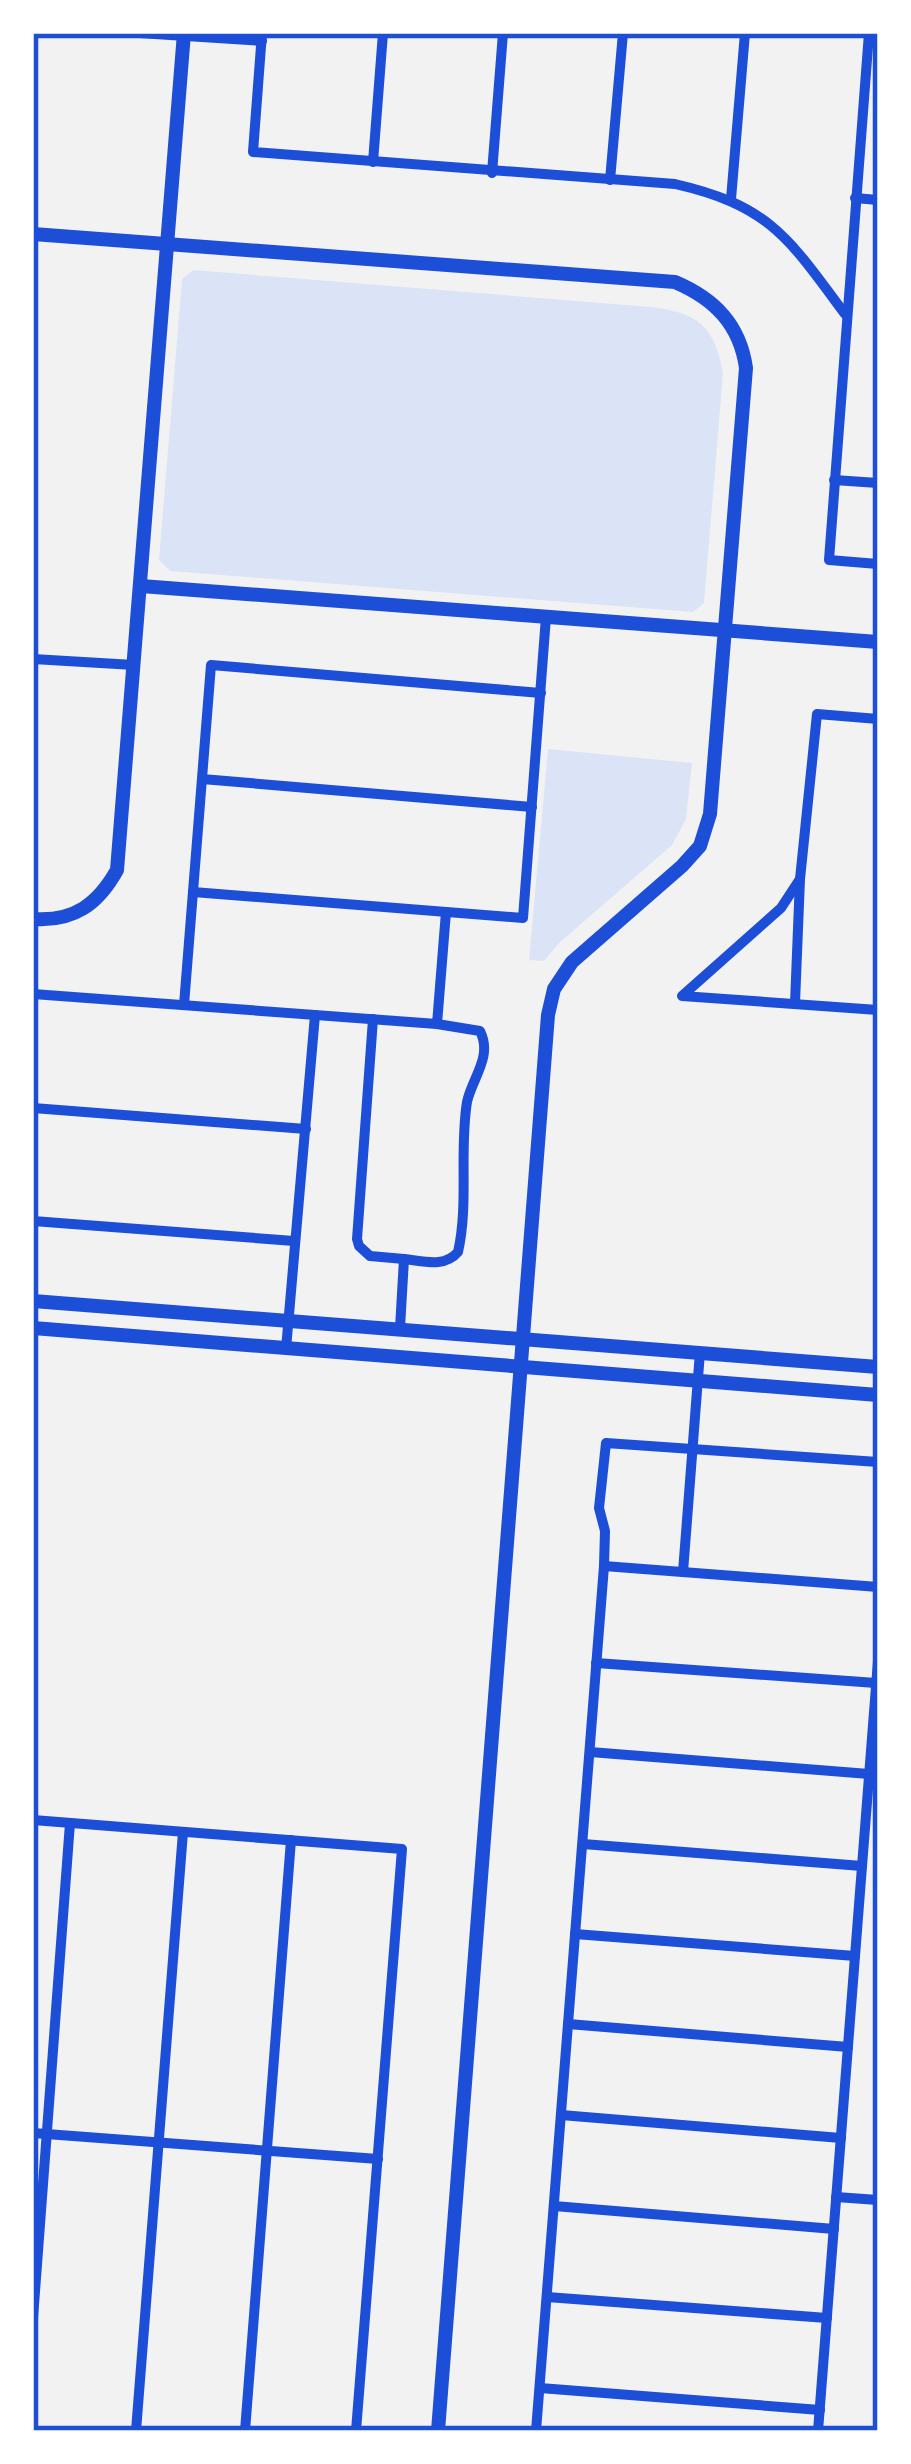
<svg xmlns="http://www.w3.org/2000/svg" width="911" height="2464" font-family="Spectral,serif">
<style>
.green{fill:#dbe4f7}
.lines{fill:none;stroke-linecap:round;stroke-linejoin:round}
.minor{stroke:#1d4ed8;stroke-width:10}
.tertiary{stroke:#1d4ed8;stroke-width:14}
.neatline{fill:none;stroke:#1d4ed8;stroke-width:4.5}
</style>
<rect width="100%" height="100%" fill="#f2f2f2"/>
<g class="green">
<path d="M 193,270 L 651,307 C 698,313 714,325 723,373 L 704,603 L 693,612 L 170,571 L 159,560 L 182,279 Z"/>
<polygon points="548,749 692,763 686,819 672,845 559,943 544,961 529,960"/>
</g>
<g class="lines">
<g class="minor">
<polyline points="139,33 262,41"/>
<path d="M 262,33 L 253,152 L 675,184 C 771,206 789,239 845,314"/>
<polyline points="869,33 829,560 878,564"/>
<polyline points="373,162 383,33"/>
<polyline points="492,173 503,33"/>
<polyline points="610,180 623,33"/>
<polyline points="855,198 878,200"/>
<polyline points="731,199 745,33"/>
<polyline points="834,480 878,483"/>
<polyline points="33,659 134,665"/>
<polyline points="202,779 532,807"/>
<polyline points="800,879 781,908 682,996 878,1010"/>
<polyline points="193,892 523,918 546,617"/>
<polyline points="33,994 437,1024 446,912"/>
<polyline points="795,1003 800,879 817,714 878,719"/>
<polyline points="184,1005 211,665 541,693"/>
<polyline points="373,1019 357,1239 359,1246 370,1256 404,1259"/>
<polyline points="33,1108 306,1129"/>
<polyline points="33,1221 294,1241"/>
<path d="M 400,1328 L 404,1259 C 424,1261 444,1268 458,1252 C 469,1203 459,1151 467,1102 C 472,1078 493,1057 480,1031 L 437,1024"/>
<polyline points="286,1349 315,1015"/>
<polyline points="604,1566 878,1587"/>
<polyline points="683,1572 700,1352"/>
<polyline points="596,1663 876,1683"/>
<polyline points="590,1752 869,1774"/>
<polyline points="33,1820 402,1849 356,2431"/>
<polyline points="583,1844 862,1866"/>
<polyline points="575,1934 855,1956"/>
<polyline points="568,2024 848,2047"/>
<polyline points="561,2115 841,2138"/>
<polyline points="33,2133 378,2159"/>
<polyline points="836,2197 878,2200"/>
<polyline points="554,2206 834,2229"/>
<polyline points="547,2297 827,2318"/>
<polyline points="33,2318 70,1823"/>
<polyline points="540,2388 820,2410"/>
<polyline points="136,2431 183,1832"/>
<polyline points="245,2431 291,1840"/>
<polyline points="536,2431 604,1566 605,1531 599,1508 606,1443 878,1462"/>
<polyline points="818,2431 878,1661"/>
</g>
<g class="tertiary">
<path d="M 33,234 L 675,282 C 715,299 740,325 746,368 L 710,814 L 700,846 L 682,866 L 572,962 L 554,989 L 548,1015 L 438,2431"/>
<polyline points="141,586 878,642"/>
<path d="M 33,919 C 74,922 98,904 117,870 L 184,33"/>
<polyline points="33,1301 878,1367"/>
<polyline points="33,1328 878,1395"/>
</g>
</g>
<rect width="911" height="2464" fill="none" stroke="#ffffff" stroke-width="72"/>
<rect x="36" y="36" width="839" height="2392" class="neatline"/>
</svg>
